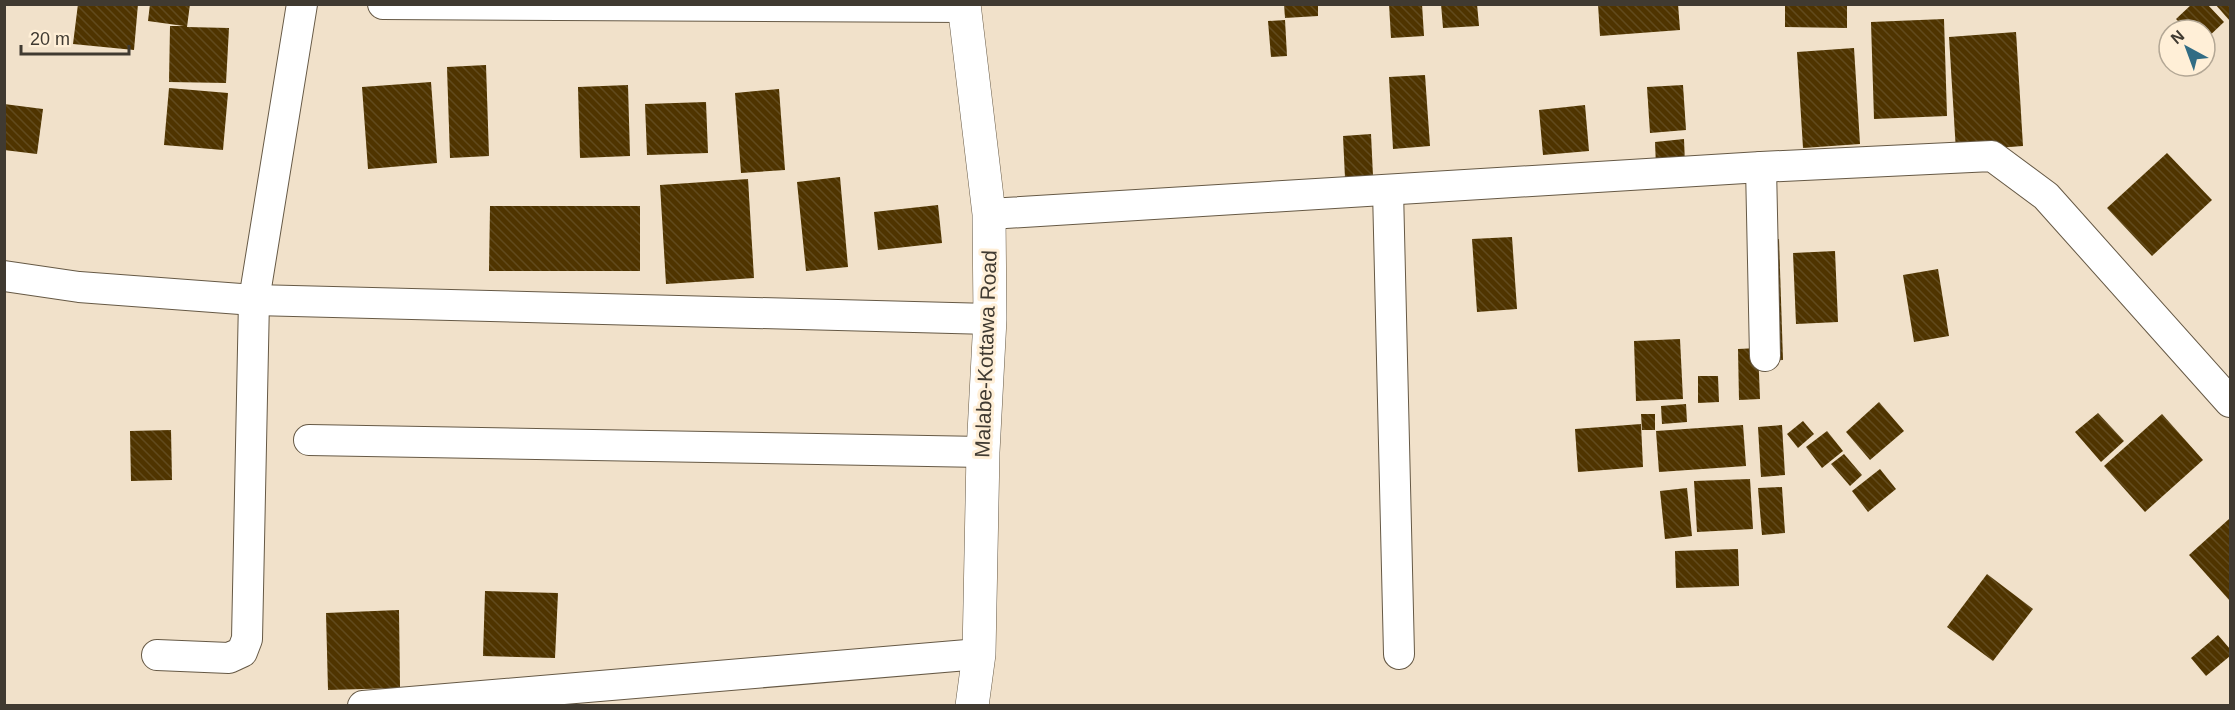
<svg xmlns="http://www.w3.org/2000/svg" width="2235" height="710" font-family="Arial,sans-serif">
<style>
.building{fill:url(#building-back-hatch)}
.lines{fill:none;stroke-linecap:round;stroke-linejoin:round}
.minor-casing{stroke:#665945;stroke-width:32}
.secondary-casing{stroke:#665945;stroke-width:34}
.minor{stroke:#fff;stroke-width:30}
.secondary{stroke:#fff;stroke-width:33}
.labels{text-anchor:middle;stroke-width:6;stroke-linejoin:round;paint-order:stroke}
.street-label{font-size:21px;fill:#403a31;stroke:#ffefd7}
</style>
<defs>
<pattern id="building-back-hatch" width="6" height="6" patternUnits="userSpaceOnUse" patternTransform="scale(1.5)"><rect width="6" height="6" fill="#4f3400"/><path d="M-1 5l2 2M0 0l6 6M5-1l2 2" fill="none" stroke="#614a1d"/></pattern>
</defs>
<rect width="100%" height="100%" fill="#f1e1ca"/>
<g class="building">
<polygon points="78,4 138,4 134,50 73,44"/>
<polygon points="150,4 190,4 187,27 229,28 226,83 169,82 170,26 184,26 148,21"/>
<polygon points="1284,4 1318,4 1318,16 1285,18"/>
<polygon points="1389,4 1422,4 1424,36 1391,38"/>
<polygon points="1441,4 1477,4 1479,26 1443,28"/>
<polygon points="1598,4 1678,4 1680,30 1600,36"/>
<polygon points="2192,4 2207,4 2224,22 2205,40 2205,30 2187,30 2176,19"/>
<polygon points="2215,4 2230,4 2230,21"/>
<polygon points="1785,5 1847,6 1847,28 1785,27"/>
<polygon points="1944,19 1947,116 1874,119 1871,22"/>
<polygon points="1285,20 1287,56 1271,57 1268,21"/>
<polygon points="2016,32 2023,146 1956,151 1949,37"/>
<polygon points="1854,48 1860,144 1803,148 1797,52"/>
<polygon points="486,65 489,156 450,158 447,67"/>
<polygon points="1425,75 1430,146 1393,149 1389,77"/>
<polygon points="431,82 437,163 368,169 362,87"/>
<polygon points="628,85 630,156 580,158 578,87"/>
<polygon points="1683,85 1686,130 1650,133 1647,87"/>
<polygon points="169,88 228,93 223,150 164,145"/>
<polygon points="779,89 785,170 741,173 735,93"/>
<polygon points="706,102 708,153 647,155 645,104"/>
<polygon points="4,104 43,109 37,154 4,150"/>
<polygon points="1585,105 1589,151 1543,155 1539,110"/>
<polygon points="1371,134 1373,176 1345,178 1343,136"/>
<polygon points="1684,139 1685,164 1656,166 1655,142"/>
<polygon points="2167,153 2212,200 2152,256 2107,208"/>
<polygon points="840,177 848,267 806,271 797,182"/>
<polygon points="748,179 754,278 666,284 660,185"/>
<polygon points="938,205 942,243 878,250 874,212"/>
<polygon points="490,206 640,206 640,271 489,271"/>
<polygon points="1512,237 1517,309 1477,312 1472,239"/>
<polygon points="1779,239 1783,360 1769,361 1765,240"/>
<polygon points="1835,251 1838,322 1796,324 1793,253"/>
<polygon points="1938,269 1949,336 1914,342 1903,275"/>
<polygon points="1680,339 1683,399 1636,401 1634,341"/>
<polygon points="1758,348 1760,399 1739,400 1738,349"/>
<polygon points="1698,376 1718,376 1719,402 1698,403"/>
<polygon points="1879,402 1904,431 1870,460 1846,432"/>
<polygon points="1686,404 1687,422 1662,424 1661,406"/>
<polygon points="2098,413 2124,441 2101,462 2075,432"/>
<polygon points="1641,414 1655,414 1655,430 1642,430"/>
<polygon points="2162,414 2203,460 2145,512 2104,466"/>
<polygon points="1803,421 1814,434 1798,448 1787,434"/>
<polygon points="1641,424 1643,467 1578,472 1575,429"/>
<polygon points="1743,425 1746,466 1659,472 1656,431"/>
<polygon points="1782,425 1785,475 1761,477 1758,427"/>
<polygon points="171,430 172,480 131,481 130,431"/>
<polygon points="1827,431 1843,451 1822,468 1806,447"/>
<polygon points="1844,454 1862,475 1850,486 1831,464"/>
<polygon points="1880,469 1896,489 1868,512 1852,491"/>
<polygon points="1750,479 1753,529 1697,532 1694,481"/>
<polygon points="1782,487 1785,533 1762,535 1758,488"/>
<polygon points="1687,488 1692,536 1665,539 1660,491"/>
<polygon points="2229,519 2230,520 2230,601 2189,555"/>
<polygon points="1738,549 1739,586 1676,588 1675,551"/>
<polygon points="1987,574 2033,609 1993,661 1947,627"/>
<polygon points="485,591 558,593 555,658 483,656"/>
<polygon points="399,610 400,688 328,690 326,613"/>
<polygon points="2218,635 2230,649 2230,656 2206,676 2191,658"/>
</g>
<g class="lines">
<g class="minor-casing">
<g id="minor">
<polyline points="383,4 965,7"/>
<polyline points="1761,167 1765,356"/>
<polyline points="1388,190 1399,654"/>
<polyline points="989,214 1761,167 1992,156 2046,196 2230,402"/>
<polyline points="4,276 79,287 254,300 990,319"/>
<polyline points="309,440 983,452"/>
<polyline points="157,655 229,658 242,652 247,639 254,300 302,4"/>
<polyline points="363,706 979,654"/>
</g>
</g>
<g class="secondary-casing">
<polyline id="secondary" points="964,4 989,214 990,319 983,452 979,654 972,706"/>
</g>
<use href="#minor" class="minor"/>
<use href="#secondary" class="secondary"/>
</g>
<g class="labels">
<g class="street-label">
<text transform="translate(986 354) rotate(-88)" y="7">Malabe-Kottawa Road</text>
</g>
</g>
<rect width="2235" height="710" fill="none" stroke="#403a31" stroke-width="12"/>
<g transform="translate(2187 48) rotate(319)"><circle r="28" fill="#ffefd7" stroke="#b3a795" stroke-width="1.5"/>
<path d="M0-4.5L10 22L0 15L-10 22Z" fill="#316c84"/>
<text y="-9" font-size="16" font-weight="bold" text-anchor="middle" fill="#403a31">N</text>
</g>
<path d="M21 45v9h108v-9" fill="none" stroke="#403a31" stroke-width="3"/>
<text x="30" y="45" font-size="18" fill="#403a31" stroke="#ffefd7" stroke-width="4.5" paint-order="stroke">20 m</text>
</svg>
